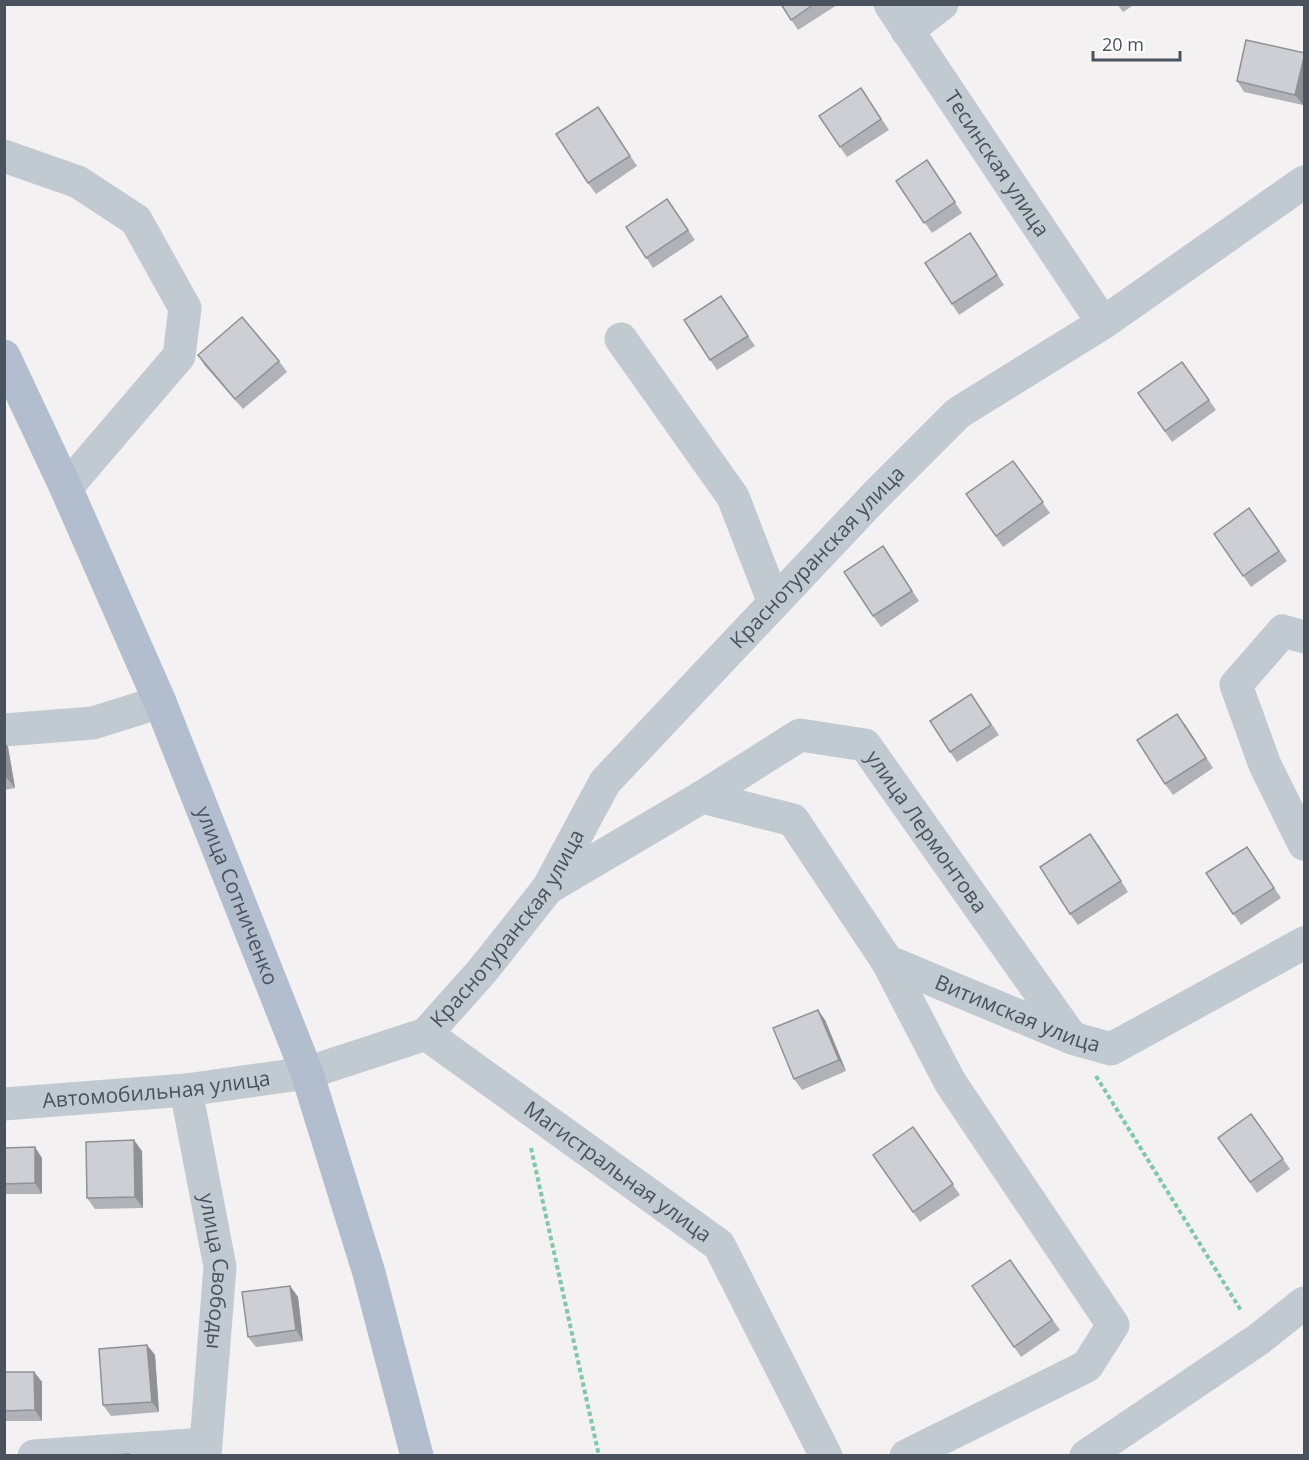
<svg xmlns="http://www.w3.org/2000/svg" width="1309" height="1460" font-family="'Open Sans',sans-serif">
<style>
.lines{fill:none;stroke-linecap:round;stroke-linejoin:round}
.path{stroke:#7dc9a9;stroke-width:4;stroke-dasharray:4.5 3;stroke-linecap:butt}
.minor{stroke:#c2cad1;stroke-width:33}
.major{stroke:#b2becd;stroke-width:33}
.wall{fill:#b1b2b7}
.shaded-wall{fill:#909195}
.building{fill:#cecfd5;stroke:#909195;stroke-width:1.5}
.labels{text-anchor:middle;stroke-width:4.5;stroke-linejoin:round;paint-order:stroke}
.street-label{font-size:21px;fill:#4a525d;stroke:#fff}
</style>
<rect width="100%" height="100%" fill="#f3f1f1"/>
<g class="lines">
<g class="path">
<polyline points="1096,1076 1242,1312"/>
<polyline points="531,1148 599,1456"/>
</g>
<g class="minor">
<path id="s1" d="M 890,4 L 1103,323"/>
<polyline points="907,31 942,4"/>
<polyline points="4,156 78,182 136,220 185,308 179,356 66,488"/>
<polyline points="621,339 733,497 774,603"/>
<polyline points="1304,637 1283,631 1236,685 1265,765 1304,844"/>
<polyline points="4,730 93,723 160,702"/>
<path id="s2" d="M 702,797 L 800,735 L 865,745 L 1072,1038"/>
<polyline points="548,888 702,797 793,820 887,961 950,1082 1113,1325 1087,1366 906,1456"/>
<path id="s3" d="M 887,961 L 1072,1038 L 1111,1049 L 1304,943"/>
<path id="s4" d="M 426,1034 L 483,970 L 548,888 L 605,782 L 875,496 L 958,413 L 1103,323 L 1304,182"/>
<path id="s5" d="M 186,1090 L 220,1267 L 205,1456"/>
<path id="s6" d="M 4,1104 L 186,1090 L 307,1073 L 426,1034 L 719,1245 L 826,1456"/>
<polyline points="34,1456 205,1444"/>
<polyline points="1086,1456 1259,1339 1304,1303"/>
</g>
<path class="major" id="s7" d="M 4,356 L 66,488 L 160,702 L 307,1073 L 369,1273 L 417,1456"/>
</g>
<g class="wall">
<polygon points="781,4 837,5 798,30"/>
<polygon points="1117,4 1135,4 1123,12"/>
<polygon points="1305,53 1305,97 1303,105 1244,92 1237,81"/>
<polygon points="861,88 889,130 847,157 819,116"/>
<polygon points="605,117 637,166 596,194 588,183"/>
<polygon points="927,160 962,213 932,233 896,181"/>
<polygon points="667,199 695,240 653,268 626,227"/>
<polygon points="970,233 1004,285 959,315 952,304"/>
<polygon points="721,296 755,346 717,370 710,360"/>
<polygon points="198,355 279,361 287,372 243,409 205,366"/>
<polygon points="1182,362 1216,410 1172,442 1138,393"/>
<polygon points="1013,461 1050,513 1003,547 966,494"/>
<polygon points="1249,508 1287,561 1251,587 1214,534"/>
<polygon points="883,546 919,601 881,627 873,616"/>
<polygon points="979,705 999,735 957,762 950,752"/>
<polygon points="1185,724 1213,768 1173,795 1165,784"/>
<polygon points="4,741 8,747 15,788 4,790"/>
<polygon points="1098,844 1128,892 1078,925 1070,914"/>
<polygon points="1247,847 1281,898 1241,925 1206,873"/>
<polygon points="825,1020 846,1071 802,1090 794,1079"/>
<polygon points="1251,1114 1290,1169 1257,1193 1218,1138"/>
<polygon points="913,1127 960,1195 920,1222 873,1155"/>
<polygon points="4,1148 42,1158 42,1194 4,1194"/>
<polygon points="142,1151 143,1208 95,1209 87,1198"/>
<polygon points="1010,1260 1060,1330 1021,1357 972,1286"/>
<polygon points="290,1286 298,1297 303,1341 256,1347 248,1337"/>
<polygon points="147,1345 155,1355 159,1412 111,1416 103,1405"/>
<polygon points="4,1372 34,1372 42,1382 42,1421 4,1421"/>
</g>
<g class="shaded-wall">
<polygon points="1305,54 1305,97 1303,105 1295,95"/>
<polygon points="4,741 8,747 15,788 7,778 4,760"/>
<polygon points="818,1010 825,1020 846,1071 839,1060"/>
<polygon points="134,1140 142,1151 143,1208 135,1197"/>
<polygon points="35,1147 42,1158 42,1194 35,1183"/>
<polygon points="290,1286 298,1297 303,1341 296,1330"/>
<polygon points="147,1345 155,1355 159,1412 152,1402"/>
<polygon points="34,1372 42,1382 42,1421 35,1410"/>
</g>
<g class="building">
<polygon points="781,4 814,4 791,20"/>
<polygon points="1246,40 1305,53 1295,95 1237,81"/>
<polygon points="861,88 881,119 840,147 819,116"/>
<polygon points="598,107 630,156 588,183 556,134"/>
<polygon points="927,160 955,202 924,223 896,181"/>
<polygon points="667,199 688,230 646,258 626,227"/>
<polygon points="970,233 997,275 952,304 925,263"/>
<polygon points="721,296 748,336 710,360 684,320"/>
<polygon points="242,317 279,361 235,399 198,355"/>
<polygon points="1182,362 1209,400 1165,431 1138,393"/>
<polygon points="1013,461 1043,502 996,536 966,494"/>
<polygon points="1249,508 1279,551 1243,576 1214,534"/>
<polygon points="883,546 912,591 873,616 844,572"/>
<polygon points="971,694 991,725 950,752 930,721"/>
<polygon points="1177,714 1206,758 1165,784 1137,740"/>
<polygon points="4,760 7,778 4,778"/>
<polygon points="1090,834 1121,881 1070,914 1040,867"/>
<polygon points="1247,847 1274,888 1233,914 1206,873"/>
<polygon points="818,1010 839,1060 794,1079 773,1028"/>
<polygon points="1251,1114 1283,1159 1250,1182 1218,1138"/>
<polygon points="913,1127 953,1184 913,1212 873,1155"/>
<polygon points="134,1140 135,1197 87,1198 86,1142"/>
<polygon points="35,1147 35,1183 4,1184 4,1148"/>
<polygon points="1010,1260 1052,1320 1014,1347 972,1286"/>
<polygon points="290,1286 296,1330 248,1337 242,1292"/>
<polygon points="147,1345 152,1402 103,1405 99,1349"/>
<polygon points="4,1372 34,1372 35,1410 4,1411"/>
<polygon points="129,1454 129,1455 112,1455"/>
</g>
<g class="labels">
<g class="street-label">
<text dy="7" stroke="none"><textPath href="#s1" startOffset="192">Тесинская улица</textPath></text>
<text dy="7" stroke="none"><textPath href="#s4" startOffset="620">Краснотуранская улица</textPath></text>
<text dy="7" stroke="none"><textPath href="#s2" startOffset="288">улица Лермонтова</textPath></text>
<text dy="7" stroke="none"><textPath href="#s7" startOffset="588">улица Сотниченко</textPath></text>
<text dy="7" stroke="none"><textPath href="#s4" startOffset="134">Краснотуранская улица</textPath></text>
<text dy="7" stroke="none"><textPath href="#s3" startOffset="141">Витимская улица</textPath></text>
<text dy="7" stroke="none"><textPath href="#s6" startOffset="153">Автомобильная улица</textPath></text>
<text dy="7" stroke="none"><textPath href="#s6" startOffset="666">Магистральная улица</textPath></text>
<text dy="7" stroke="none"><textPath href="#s5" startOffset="184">улица Свободы</textPath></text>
</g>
</g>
<rect width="1309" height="1460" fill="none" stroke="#4a525d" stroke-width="12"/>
<path d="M1093 51v9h87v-9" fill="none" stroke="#4a525d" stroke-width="3"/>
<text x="1102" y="51" font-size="18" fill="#4a525d" stroke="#ffffff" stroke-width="4.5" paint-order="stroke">20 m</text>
</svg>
